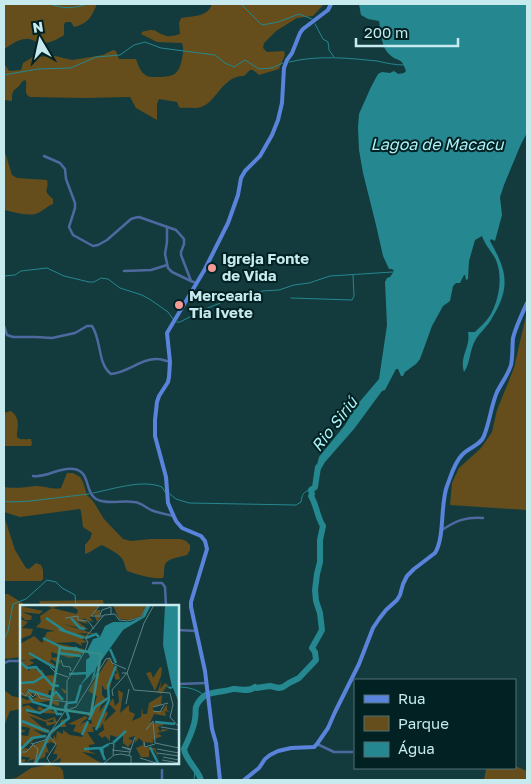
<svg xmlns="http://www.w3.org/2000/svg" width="531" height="784" font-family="'Golos Text',sans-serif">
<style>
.green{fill:#654e1b}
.water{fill:#25878f}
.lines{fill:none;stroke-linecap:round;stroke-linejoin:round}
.stream{stroke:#25878f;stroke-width:1}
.river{stroke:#25878f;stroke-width:6}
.street{stroke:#4e699f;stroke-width:2.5}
.secondary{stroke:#5a84db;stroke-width:4}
.poi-dot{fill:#f59b96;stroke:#012123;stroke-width:2}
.labels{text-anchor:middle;stroke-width:4;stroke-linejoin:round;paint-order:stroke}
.poi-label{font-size:15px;font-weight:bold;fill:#c7eaee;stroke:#012123;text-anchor:start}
.water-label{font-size:16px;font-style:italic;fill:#aaf0f6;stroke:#012123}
.inset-river{fill:none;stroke:#25878f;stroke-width:2.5}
.inset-road{fill:none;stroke:#5b8184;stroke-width:1}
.view{fill:#348d88;fill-opacity:0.15;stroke:#348d88;stroke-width:2.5}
.inset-edge{fill:none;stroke:#c7eaee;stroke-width:2.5}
</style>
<rect width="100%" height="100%" fill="#133b3e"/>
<g class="green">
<path d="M 4,4 L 97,4 C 92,16 88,24 74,27 L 71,22 L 66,22 L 64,24 L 64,35 C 56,40 47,45 37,42 C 33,41 31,38 26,39 C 18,39 11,45 4,49 Z"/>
<path d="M 212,4 L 324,4 L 313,16 L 297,18 L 276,31 L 264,43 L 263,48 L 267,52 L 284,51 L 285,55 L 279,69 L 259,75 L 253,70 L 250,70 L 244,76 C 223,75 216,103 201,107 C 195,109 188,107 181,108 L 179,107 L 177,102 L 159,99 L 157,104 L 157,120 L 136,108 L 130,97 L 85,98 L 30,97 C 22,93 29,85 25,80 C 21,81 20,87 14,90 L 12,95 L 12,101 L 4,100 L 4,63 L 9,71 L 21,70 L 23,63 L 33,57 L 55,56 L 72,60 L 103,55 L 113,50 L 116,51 L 119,59 L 136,59 C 138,64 140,71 144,74 C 148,78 154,77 159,77 C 174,77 179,74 182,59 C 183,54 184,49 182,43 L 157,42 L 141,34 L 142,32 C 158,27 154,33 167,36 C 171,37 175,35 180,34 L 179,23 L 181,18 C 193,16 208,17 212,4 Z"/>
<path d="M 4,149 L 12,175 L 17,178 L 47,180 C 50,190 41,189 53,199 L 53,204 C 47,206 43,211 38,213 C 28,217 14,212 4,210 Z"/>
<polygon points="527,311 527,510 450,505 452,483 459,468 481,448 492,432 497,410 514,368"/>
<path d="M 11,411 C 24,421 14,434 18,438 C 20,440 27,439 31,439 L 32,444 L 31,446 L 4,446 L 4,413 Z"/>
<path d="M 67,473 L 73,473 L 80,477 L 83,482 L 87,495 L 93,501 L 104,519 L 123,539 L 131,541 L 151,539 L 181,539 L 186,541 L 190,545 L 190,550 L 187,555 C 181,557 167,558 165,565 C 163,570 165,573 163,578 C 151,579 139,575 127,571 C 125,568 125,564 123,560 C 119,553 109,549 102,545 C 96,547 92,552 85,554 L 85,545 L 90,539 L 92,533 L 83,527 L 81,511 L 80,509 L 20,517 L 4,512 L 4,487 C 18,489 23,487 37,486 C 45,486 53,490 61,488 Z"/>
<polygon points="4,516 15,550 26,568 29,569 36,563 41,565 43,570 43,579 41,581 4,581"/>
<polygon points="4,594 8,594 27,606 21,606 21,657 4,659"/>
<polygon points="103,600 104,606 38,606 40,603 39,601"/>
<polygon points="4,690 12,696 21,698 21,709 10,711 4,726"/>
<polygon points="48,765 60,767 63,771 64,780 4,780 16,778 31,768"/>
<polygon points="515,766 527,771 527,780 484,780 486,769 515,768"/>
</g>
<path class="water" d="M 359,4 L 527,4 L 527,133 L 521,144 L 504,185 L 500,197 L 502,215 L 495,241 L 491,239 L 490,241 C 507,271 511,287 492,318 C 488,326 480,332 476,339 C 469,350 471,362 464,372 C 459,356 471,347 468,332 L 475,332 C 480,327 487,321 491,314 C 499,299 503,277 496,260 C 492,252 485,245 482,236 L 475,240 L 469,261 L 468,279 L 466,280 L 465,275 L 464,275 L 460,283 L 456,283 L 453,286 L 450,301 L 443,306 L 432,326 L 420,359 L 416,364 L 405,372 L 403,376 L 401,376 L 398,369 L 396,369 L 385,390 L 382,391 L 354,429 L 325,462 L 317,476 L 316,469 L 319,457 L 345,425 L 356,406 L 379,379 L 387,325 L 385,282 L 387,278 L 390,277 L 394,271 L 392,269 L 389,269 L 383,256 L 376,225 L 363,173 L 359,150 L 358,128 L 359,114 L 371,87 L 378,74 L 382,72 L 390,73 L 394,71 L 398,74 L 404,73 L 406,71 C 401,56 399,63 390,55 C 381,48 381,32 379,21 L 368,19 L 361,15 Z"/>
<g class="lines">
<g class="stream">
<path d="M 50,4 C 64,9 72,9 87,4"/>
<polyline points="241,4 262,25 278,22 299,14 312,19"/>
<polyline points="315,24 323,39 328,42 329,50 334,57"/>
<path d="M 289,62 C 318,55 348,58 377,61 C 386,63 395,65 404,65"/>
<polyline points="4,75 38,69 71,68 96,57 120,55 134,45 145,42 161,48 215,55 225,63 234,67 245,60 259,69 272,68 283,63"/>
<polyline points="4,276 15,275 21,271 47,268 64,276 89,282 94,282 101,278 108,279 120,288 142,295 151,300 168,312 173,319"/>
<polyline points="291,298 352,300 354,296 353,275"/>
<polyline points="177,322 180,322 205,309 233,298 253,296 262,291 279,290 294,285 309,283 330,276 393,272"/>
<path d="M 93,493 C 114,489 142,479 162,487 L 165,492"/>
<path d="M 170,494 L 176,499 L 189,503 L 296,505 L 301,502 C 302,495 303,491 311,490"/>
<polyline points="4,501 12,502 30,501 89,494"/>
<polyline points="4,639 8,631 13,604 26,599 47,580 56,582 62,588 75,595 76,606"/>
<path d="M 178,687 C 188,687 197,689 205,696"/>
<polyline points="33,780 43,780"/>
<polyline points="194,780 195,769"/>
</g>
<path class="river" d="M 201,780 C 198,769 186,761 184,749 C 188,740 194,729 195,719 C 196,715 195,711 196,707 C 197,703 202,697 206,695 C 214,691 224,692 233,689 C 240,688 248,693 255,687 L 256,688 L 270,686 L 279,688 L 283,687 L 289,683 L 299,678 L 316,660 L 315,652 L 312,648 L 322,630 L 320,613 L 316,601 L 315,590 L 317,574 L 320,562 L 320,540 L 323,526 C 317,517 317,506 311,496 L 312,494 L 311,490 L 315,487 L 318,467"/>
<g class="street">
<polyline points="44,156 60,163 65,169 66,179 75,203 75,208 69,227 73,235 93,246 98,245 107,240 131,219 134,218 139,217 176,230 184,239 184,244 181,252 181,255 191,281 196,283"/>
<polyline points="167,227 167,242 165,254 168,268 172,272 191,281"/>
<polyline points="124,271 151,270 167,265"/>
<path d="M 4,326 L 7,335 L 13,337 L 36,337 L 52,338 L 75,333 L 87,326 L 92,326 C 102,341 97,363 111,374 C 128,373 141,358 158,359 C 162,359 166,361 170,362"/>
<path d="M 33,476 C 48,478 60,466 74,469 C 91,472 84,491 96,499 C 106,505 122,500 134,502 C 140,502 145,507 151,510 C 158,513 166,514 173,516"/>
<path d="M 442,530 C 457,520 466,517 483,518"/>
<polyline points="153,583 162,583 165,587 166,606"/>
<polyline points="178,630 196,631"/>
<polyline points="4,663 9,661 21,661"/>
<polyline points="178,684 207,683"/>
<polyline points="317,744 334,752 352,752"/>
<polyline points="162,770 162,780"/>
</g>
<g class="secondary">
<polyline points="220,780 216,743 212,729 205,671 191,607 191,602 207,549 205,541 201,536 182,528 176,521 171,510 168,503 166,477 155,436 155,420 157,402 159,396 168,382 169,377 170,362 167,333 205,269 228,223 238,195 241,178 245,171 260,156 272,135 278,120 282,103 284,68 287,60 292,53 300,33 303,29 328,10 331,4"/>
<path d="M 244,780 L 259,768 L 265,759 L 270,755 L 278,751 L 291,748 L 314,747 L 317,744 L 328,728 L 335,712 L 359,664 L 373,628 L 379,619 L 386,610 L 397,600 L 400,595 L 403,584 L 407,576 L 414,569 L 435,553 C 445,537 440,505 447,486 C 451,476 454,463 462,455 C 469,447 480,446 484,436 C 490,421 491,406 497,392 C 502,382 508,375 511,365 C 513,356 512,347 513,338 C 516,326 522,314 527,303"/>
</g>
</g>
<g class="poi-dot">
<circle cx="212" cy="268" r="5"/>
<circle cx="179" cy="305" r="5"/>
</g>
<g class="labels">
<g class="poi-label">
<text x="222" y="264">Igreja Fonte<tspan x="222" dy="17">de Vida</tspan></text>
<text x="189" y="301">Mercearia<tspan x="189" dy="17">Tia Ivete</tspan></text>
</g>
<g class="water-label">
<text x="437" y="150">Lagoa de Macacu</text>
<text transform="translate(334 424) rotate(-52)" y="6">Rio Siriú</text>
</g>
</g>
<g transform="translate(20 605)">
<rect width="159" height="159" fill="#133b3e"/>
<path d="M 0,0 L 4,2 L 23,6 L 19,9 L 2,7 L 12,11 L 11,15 L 5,15 L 0,10 ZM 25,0 L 44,0 L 32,3 L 57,9 L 58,5 L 50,0 L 80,0 L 75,5 L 80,5 L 80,13 L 77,17 L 74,9 L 70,12 L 73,17 L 62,13 L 68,19 L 57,16 L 69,25 L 43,19 L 75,29 L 57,28 L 70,32 L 61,34 L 68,37 L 61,38 L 62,41 L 55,37 L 35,38 L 64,44 L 60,51 L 50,53 L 31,47 L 32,53 L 38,52 L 41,57 L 39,59 L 31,54 L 30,57 L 34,59 L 35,62 L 17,53 L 9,55 L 14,58 L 8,61 L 8,66 L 13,61 L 18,62 L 15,65 L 22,65 L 25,71 L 33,70 L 37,77 L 33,79 L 47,86 L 45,89 L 40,82 L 34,82 L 36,87 L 29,85 L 28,90 L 40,90 L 43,95 L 25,93 L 39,97 L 39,101 L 30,98 L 30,96 L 3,99 L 2,102 L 8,100 L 19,107 L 22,106 L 17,105 L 19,101 L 24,104 L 29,103 L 27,100 L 35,102 L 37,106 L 33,104 L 30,105 L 41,109 L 7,107 L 25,115 L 35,112 L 37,118 L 27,121 L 26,117 L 33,117 L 34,114 L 26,117 L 9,111 L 22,122 L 30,125 L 26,128 L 12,124 L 26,132 L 16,133 L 4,143 L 10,144 L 10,141 L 24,136 L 34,124 L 40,120 L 41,115 L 48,114 L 45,117 L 46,122 L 39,122 L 29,132 L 33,134 L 34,130 L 36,134 L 37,126 L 43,129 L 43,125 L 50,130 L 63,132 L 63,129 L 53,126 L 56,120 L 48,119 L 65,111 L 68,113 L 63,116 L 60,121 L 64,117 L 72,119 L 71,113 L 67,110 L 72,108 L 77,91 L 68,86 L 89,53 L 98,66 L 100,74 L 96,75 L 94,70 L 98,67 L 94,65 L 90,83 L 85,85 L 82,80 L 82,90 L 87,95 L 81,100 L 79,107 L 87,97 L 85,106 L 88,108 L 84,117 L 96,106 L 89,99 L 93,93 L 95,101 L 99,97 L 98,85 L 103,88 L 100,108 L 109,100 L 109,106 L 115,109 L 112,116 L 121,112 L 122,103 L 123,109 L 127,109 L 129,98 L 142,90 L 141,100 L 133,102 L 133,106 L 142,106 L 147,99 L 147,105 L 150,107 L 145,106 L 146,111 L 134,109 L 130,118 L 145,119 L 138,122 L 140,127 L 142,124 L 149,125 L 137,128 L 142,131 L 133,135 L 133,138 L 125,137 L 125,142 L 135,143 L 139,154 L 134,145 L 129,145 L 129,152 L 121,152 L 116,143 L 123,140 L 123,137 L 119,133 L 115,138 L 115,131 L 108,133 L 113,136 L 108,142 L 103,138 L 103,129 L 96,132 L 90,130 L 90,136 L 85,131 L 82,133 L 78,129 L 84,125 L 83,118 L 80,123 L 72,122 L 74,127 L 67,127 L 75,139 L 69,140 L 69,146 L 77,149 L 62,147 L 81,158 L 40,158 L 41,153 L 31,158 L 37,153 L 37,149 L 33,149 L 37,140 L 31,137 L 26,139 L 29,148 L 26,147 L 25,152 L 17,155 L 16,158 L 23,158 L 13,158 L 15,154 L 0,158 L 0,155 L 5,154 L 5,157 L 11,153 L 0,151 L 3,143 L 0,130 L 8,131 L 10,123 L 0,121 L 0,124 L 6,126 L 0,128 L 0,92 L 7,95 L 17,92 L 12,88 L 11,93 L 0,90 L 0,56 L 7,56 L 0,55 L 0,39 L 14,31 L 22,38 L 27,27 L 35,26 L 16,22 L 21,17 L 20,11 L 32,3 ZM 93,0 L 126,0 L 121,11 L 109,15 L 99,14 ZM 0,14 L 8,17 L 2,23 L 13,24 L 11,30 L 0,34 ZM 140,62 L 142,63 L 141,71 L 135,86 L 138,86 L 142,74 L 140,84 L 145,78 L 148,80 L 141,89 L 135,86 L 126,68 L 131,67 L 133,73 Z" fill="#654e1b"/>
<path d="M 127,0 L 131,0 L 125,12 L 103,25 L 76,63 L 75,70 L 71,77 L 74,66 L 58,83 L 66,72 L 66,55 L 70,52 L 67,46 L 73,34 L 80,32 L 85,21 L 93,17 L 110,17 L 122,12 ZM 145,0 L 159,0 L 159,98 L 153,83 L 150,84 L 146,81 L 143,86 L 146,81 L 152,82 L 143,40 Z" fill="#25878f"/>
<path class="inset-river" d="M 26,13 L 45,26M 51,13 L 60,23 L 65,24M 39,24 L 64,33M 23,33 L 45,44 L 56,43 L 64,48M 66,33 L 76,29 L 79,32M 90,44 L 96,58M 9,48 L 35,63M 38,48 L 61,51M 0,57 L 7,63 L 16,62 L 32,80 L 39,81M 49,69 L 68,68M 0,78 L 14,77 L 24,71M 8,85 L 31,92 L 36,87 L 43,95M 9,91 L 13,97 L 34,103 L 37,109 L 42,109M 6,105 L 20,108 L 29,103M 69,115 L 75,102 L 88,93M 2,116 L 29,127M 135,117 L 155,119M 76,125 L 89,95 L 88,81 L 96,61M 62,130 L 68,116M 93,138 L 106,126M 130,142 L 138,158M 64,144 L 80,143 L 85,155M 0,145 L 12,133 L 26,131M 83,151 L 82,143 L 89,139M 16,158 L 31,127 L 49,113 L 45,102 L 47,98 L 56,97 L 61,80"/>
<path class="inset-road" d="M 80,0 L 71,11 L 83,11M 134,0 L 124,18 L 107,68 L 114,85 L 150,88 L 153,100 L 150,112 L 159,122M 80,10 L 82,5 L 91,2 L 91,9M 45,13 L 58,11 L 58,15 L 68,16 L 74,24M 41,55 L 43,61 L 50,62 L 51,66M 30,62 L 36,68 L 48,72M 0,87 L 6,91 L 8,87 L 13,92 L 17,88 L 20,93 L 47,97M 93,91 L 92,85 L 107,68 L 102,68M 106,99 L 109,84M 133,102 L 148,98M 47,105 L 47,76 L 65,46 L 68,37 L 65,33 L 84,10 L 95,9 L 99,15 L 108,16 L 121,12 L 127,0M 133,106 L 140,107 L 144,100M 141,122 L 159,125M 126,125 L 133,116 L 135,138 L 159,143M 28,129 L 36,139 L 27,153 L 30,158M 124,137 L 125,142 L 135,139M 11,138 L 18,144 L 15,158M 89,138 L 94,139 L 93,150M 12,139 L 25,135 L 45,106 L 56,102 L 86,54 L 90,53 L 92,58 L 106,64M 137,144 L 159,148M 92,145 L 110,147M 110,145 L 102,142 L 111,144M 0,147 L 6,147 L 13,140M 137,148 L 159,151M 109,150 L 115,132M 143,152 L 159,155M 120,153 L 136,158M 142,155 L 159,158M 84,158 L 94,150 L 101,149 L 111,151 L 111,158"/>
<path class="view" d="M 40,42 L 81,49 L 71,109 L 30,103 Z"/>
<rect width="159" height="159" class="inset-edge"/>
</g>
<rect width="531" height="784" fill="none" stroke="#c7eaee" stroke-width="10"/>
<rect x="354" y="679" width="162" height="90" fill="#012123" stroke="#507174"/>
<rect x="364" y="695" width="25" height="8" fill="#5a84db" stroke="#507174"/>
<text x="398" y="704" font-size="15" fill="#c7eaee">Rua</text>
<rect x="364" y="716" width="25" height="15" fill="#654e1b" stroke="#507174"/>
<text x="398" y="729" font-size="15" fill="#c7eaee">Parque</text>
<rect x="364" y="742" width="25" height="15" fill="#25878f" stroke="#507174"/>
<text x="398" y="754" font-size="15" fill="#c7eaee">Água</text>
<g transform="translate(40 40) rotate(351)" stroke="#012123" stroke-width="4" paint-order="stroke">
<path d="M0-4L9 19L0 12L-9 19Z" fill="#c7eaee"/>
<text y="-8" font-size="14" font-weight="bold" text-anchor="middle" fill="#c7eaee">N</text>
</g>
<path d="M356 38v8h102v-8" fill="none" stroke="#c7eaee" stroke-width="2.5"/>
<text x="364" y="38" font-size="15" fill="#c7eaee" stroke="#012123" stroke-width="4" paint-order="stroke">200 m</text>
</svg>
